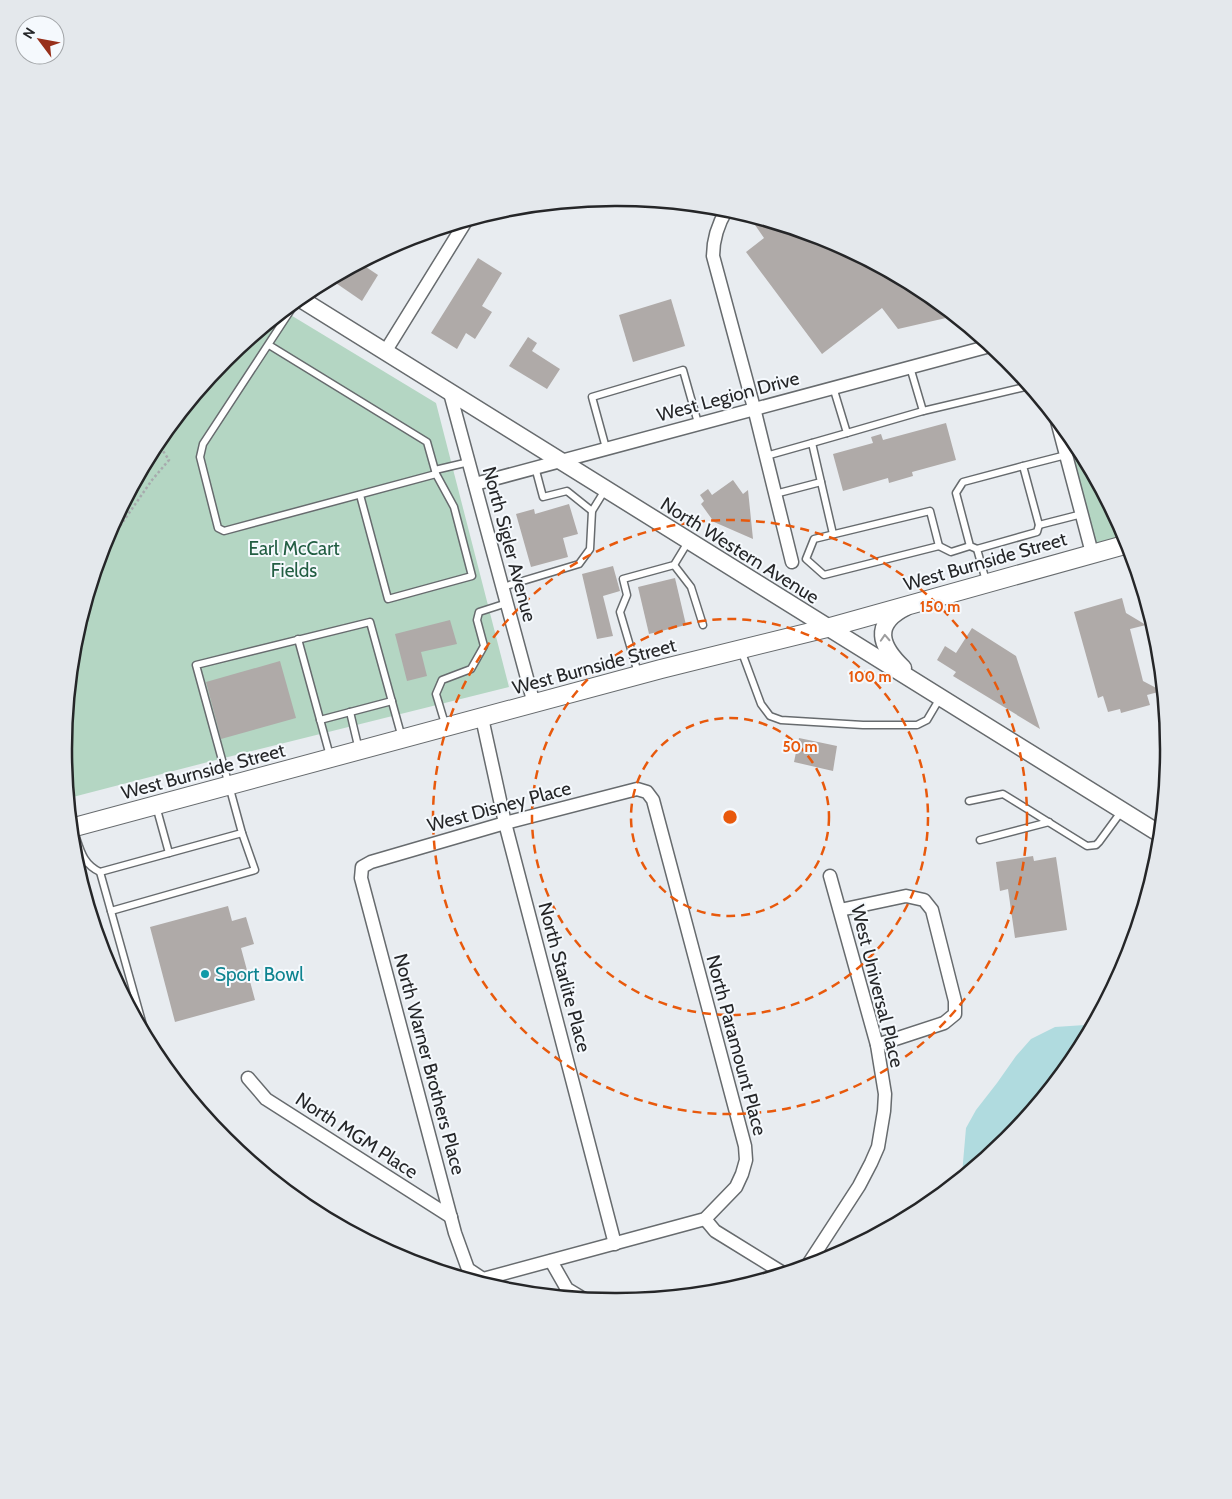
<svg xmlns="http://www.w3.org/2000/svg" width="1232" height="1499" font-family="Cabin,sans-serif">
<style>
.green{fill:#b4d6c3}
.water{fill:#b0dbdf}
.building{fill:#afaaa8}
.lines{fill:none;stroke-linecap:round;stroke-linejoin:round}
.service-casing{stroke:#676b6e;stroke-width:9}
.minor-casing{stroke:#676b6e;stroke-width:15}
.tertiary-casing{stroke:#676b6e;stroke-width:19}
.secondary-casing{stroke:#676b6e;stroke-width:20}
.path{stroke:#a7aaad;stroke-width:2.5;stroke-dasharray:2.5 2.5;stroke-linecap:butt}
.service{stroke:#fff;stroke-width:6}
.minor{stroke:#fff;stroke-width:12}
.tertiary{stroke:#fff;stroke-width:16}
.secondary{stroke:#fff;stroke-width:18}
.oneway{stroke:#9d9d9e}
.ring{fill:none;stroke:#e8590c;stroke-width:2.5;stroke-dasharray:9 6}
.culture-dot{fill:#0f9aa8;stroke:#f5f9fd;stroke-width:2}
.labels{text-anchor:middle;stroke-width:4;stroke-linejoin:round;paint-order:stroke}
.street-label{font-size:19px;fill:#252628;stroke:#f5f9fd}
.park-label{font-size:19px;fill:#235e43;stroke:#f5f9fd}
.culture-label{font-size:19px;fill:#0d838f;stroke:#f5f9fd;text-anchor:start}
.rim{fill:none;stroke:#252628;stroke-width:2.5}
.centre{fill:#e8590c;stroke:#f5f9fd;stroke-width:2.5}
.ring-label{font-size:15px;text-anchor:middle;font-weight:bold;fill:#e8590c;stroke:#f5f9fd;stroke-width:4;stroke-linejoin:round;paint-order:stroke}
</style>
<rect width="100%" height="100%" fill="#e8ecf0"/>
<g class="green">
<polygon points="284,311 436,403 509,687 208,762 69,798 64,750 74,641 106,538 157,442 226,359"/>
<polygon points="1057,421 1075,443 1126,538 1092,553"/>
</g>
<polygon class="water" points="1093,1023 1075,1057 1006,1140 959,1179 962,1174 966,1128 976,1110 997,1083 1016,1056 1031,1039 1055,1027 1085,1025"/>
<g class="building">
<polygon points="763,220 828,239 923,290 930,296 946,318 898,329 882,308 822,354 746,252 764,238 755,225"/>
<polygon points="478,258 502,273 482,306 492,312 475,339 466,333 457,349 431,333"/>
<polygon points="360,263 378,275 362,301 330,279"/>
<polygon points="671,299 685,346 633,362 619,315"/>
<polygon points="528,337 537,343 532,351 560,369 547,389 509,366"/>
<polygon points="946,423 956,460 912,472 913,476 889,483 888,478 843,491 833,454 873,443 871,437 881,434 883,440"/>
<polygon points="733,480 743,494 748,490 753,539 714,522 701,504 704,501 700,495 708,489 712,495"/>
<polygon points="569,504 578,534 563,538 568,557 531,567 516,514 534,509 535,514"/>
<polygon points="613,566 620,591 603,596 613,636 597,639 582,574"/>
<polygon points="675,578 686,625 649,634 638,587"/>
<polygon points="1122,598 1126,613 1146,625 1130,629 1143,681 1162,691 1147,695 1150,705 1121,713 1120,709 1108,712 1103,696 1098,698 1074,612"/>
<polygon points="450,620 457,644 421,652 427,676 407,681 395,634"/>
<polygon points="972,628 1016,656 1040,729 953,676 956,672 937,660 945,646 956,653"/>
<polygon points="280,661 296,718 221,739 206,682"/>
<polygon points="799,738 837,746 833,771 794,762"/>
<polygon points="1033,856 1034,861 1056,857 1067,930 1015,938 1008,889 1000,891 996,862"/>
<polygon points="228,906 232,921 246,917 254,944 241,948 255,1000 175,1022 150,927"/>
</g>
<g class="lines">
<g class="service-casing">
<g id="service">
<polyline points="269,345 427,442 436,474 224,531 218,528 200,457 203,444 298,299"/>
<polyline points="910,367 923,411"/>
<polyline points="847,433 923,411 1029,386"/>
<polyline points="812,443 847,433 833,387"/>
<polyline points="606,448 592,397 683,370 698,423"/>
<polyline points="1066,455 1023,466 1039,525 1082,514"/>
<polyline points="766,456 812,443 833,534"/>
<polyline points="535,467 543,497 567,491 592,511"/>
<polyline points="435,470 469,462"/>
<polyline points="775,494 821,482"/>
<polyline points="360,495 388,599 472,576 454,507 436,474"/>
<polygon points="930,511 939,546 824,575 806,559 814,539"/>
<polyline points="939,546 951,552 970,546"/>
<polyline points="977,549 970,546 956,493 963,482 1023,466"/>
<polyline points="674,565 691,587 703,625"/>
<polyline points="986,581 977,549 1037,532 1039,525"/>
<polyline points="503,587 579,564 590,549 592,511 605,490"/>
<polyline points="298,639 330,756"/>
<polyline points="741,650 761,704 770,716 781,720 863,725 917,725 927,720 940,698"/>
<polyline points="638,673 620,612 627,595 623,579 674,565 688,542"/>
<polyline points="350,712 359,750"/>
<polyline points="320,720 392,701"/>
<polyline points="446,727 436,694 442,680 471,669 484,646 477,620 479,612 507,603"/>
<polyline points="969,801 1003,794 1087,846 1096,845 1099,842 1121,812"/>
<polyline points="156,806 169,853"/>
<path d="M 73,829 C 80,847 81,863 100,872 L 242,833 L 196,665 L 370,622 L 402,738"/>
<polyline points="980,840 1049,822"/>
<polyline points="77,866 86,862"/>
<polyline points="100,872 146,1036"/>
<polyline points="111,911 255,870 242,833"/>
</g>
</g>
<g class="minor-casing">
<g id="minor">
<path d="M 727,209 C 718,224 713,238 713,256 L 754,408 L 792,562"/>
<polyline points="385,352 466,221"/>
<polyline points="450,393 534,704"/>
<polyline points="1057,421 1092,553"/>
<polyline points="475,484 990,346"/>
<polyline points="482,718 505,823 615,1244"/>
<polygon points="637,789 647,792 653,800 745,1146 746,1160 742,1174 736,1187 705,1219 483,1279 468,1269 455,1233 361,878 362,867 371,862 505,823"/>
<polyline points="840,910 906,896 924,900 932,910 955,1001 955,1014 944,1023 877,1045"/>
<polyline points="248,1078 266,1099 451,1217"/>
<polyline points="705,1219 715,1231 783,1273"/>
<polyline points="551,1261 567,1289 582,1298"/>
<polyline points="807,1266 859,1186 871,1163 878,1147 884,1111 885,1094 877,1045 830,876"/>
</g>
</g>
<g class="tertiary-casing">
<g id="tertiary">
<polyline points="299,298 1160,834"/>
<path d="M 903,668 C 880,646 872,624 906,607"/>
</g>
</g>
<g class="secondary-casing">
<polyline id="secondary" points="71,828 661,669 827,628 1128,544"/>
</g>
<polyline class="path" points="108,533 112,533 118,529 152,480 169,460 157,442"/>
<use href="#service" class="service"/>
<use href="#minor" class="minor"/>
<use href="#tertiary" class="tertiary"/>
<use href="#secondary" class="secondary"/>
</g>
<defs><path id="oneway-chevron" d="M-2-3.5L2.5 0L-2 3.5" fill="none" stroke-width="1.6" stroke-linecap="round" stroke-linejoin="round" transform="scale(1.25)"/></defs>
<use class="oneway" href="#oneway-chevron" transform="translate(885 638) rotate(-93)"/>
<g class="ring">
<circle cx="730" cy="817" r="99"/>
<circle cx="730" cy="817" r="198"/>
<circle cx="730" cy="817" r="297"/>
</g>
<circle class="culture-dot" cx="205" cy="974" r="5"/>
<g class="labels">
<g class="street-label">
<text transform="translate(728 396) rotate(-15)" y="7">West Legion Drive</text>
<text transform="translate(510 544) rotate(75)" y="7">North Sigler Avenue</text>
<text transform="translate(740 550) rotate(32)" y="7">North Western Avenue</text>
<text transform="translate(985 561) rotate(-16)" y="7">West Burnside Street</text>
<text transform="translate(594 666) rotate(-15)" y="7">West Burnside Street</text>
<text transform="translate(203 771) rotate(-15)" y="7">West Burnside Street</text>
<text transform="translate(499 806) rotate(-15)" y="7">West Disney Place</text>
<text transform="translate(565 977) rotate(75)" y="7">North Starlite Place</text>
<text transform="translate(878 986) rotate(76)" y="7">West Universal Place</text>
<text transform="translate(737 1045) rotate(75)" y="7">North Paramount Place</text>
<text transform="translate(430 1064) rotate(75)" y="7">North Warner Brothers Place</text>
<text transform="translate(357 1135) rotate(33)" y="7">North MGM Place</text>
</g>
<g class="park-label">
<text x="294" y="555">Earl McCart<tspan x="294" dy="22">Fields</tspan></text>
</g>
<g class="culture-label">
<text x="215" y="981">Sport Bowl</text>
</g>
</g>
<path d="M0 0H1232V1499H0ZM615 206H617A543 543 0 0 1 1160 749V750A543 543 0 0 1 617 1293H615A543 543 0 0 1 72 750V749A543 543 0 0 1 615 206Z" fill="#e4e8ec" fill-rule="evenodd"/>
<path class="rim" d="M615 206H617A543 543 0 0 1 1160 749V750A543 543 0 0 1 617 1293H615A543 543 0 0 1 72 750V749A543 543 0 0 1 615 206Z"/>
<circle cx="730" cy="817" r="8" class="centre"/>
<g class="ring-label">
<text x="940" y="612">150 m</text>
<text x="870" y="682">100 m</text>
<text x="800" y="752">50 m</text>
</g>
<g transform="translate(40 40) rotate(302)"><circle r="24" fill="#f5f9fd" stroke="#a2a5a8"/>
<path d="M0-4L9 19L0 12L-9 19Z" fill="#982f1a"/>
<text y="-8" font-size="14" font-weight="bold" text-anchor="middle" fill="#252628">N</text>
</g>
</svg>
